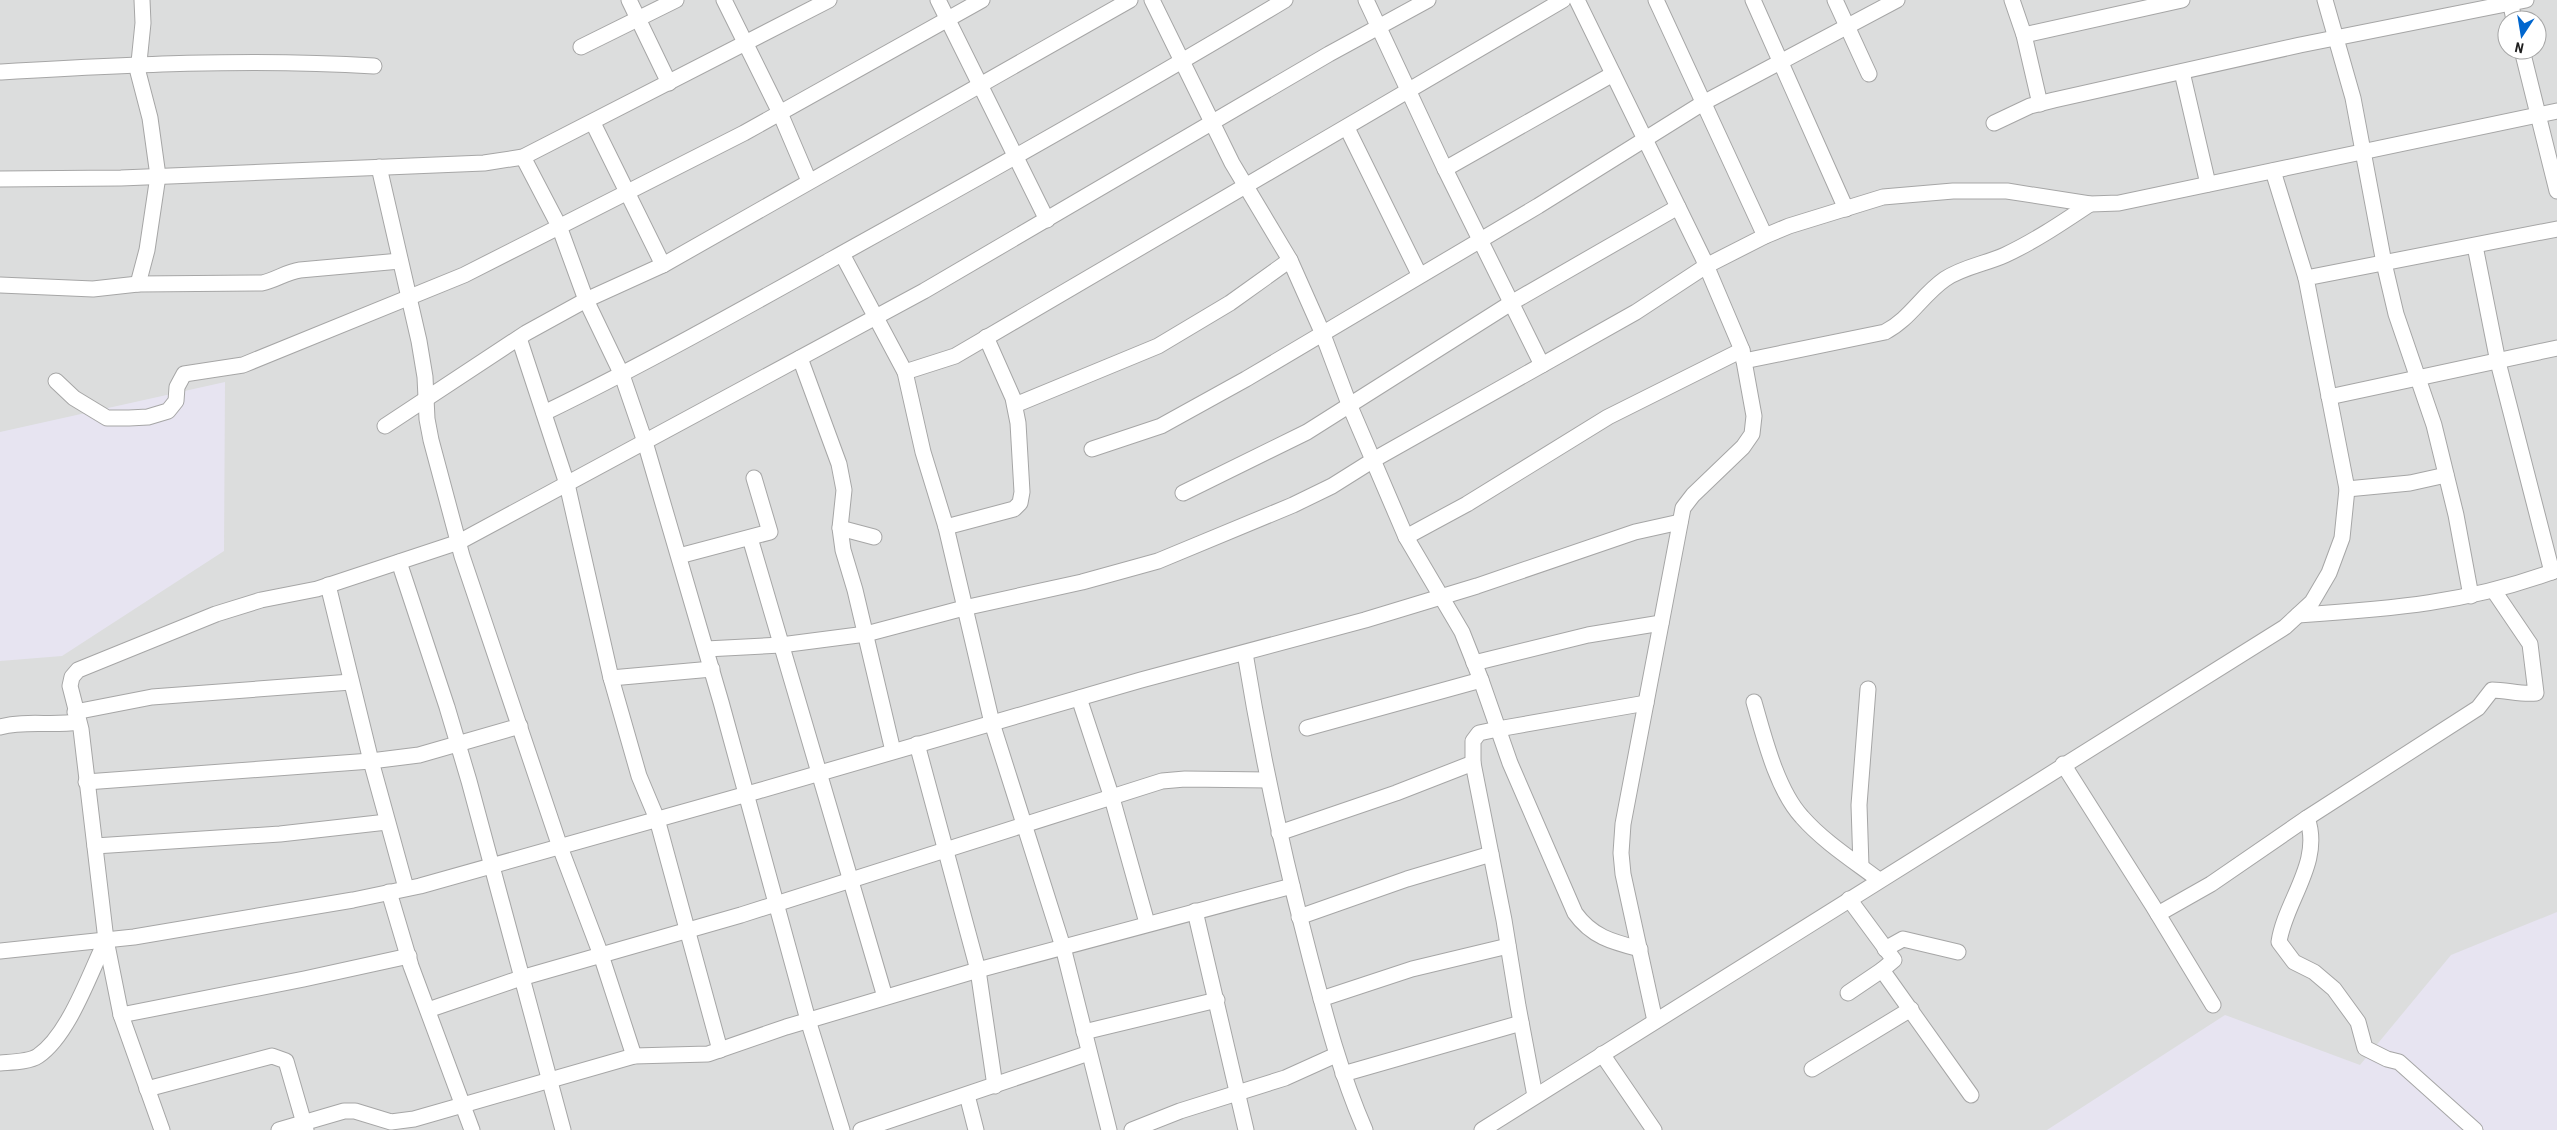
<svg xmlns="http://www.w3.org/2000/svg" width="2557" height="1130" font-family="'Roboto Condensed',sans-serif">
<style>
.residential{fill:#dcdddd;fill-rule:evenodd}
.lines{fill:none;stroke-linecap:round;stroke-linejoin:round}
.minor-casing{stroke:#a6a6a6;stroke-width:17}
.minor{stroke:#fff;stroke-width:15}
</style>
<rect width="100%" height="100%" fill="#e7e4f1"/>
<path class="residential" d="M 0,0 L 2557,0 L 2557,912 L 2451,955 L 2360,1065 L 2225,1015 L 2047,1130 L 0,1130 L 0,661 L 62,656 L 224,551 L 225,382 L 0,432 ZM 2507,20 L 2537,20 L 2537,50 L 2507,50 Z"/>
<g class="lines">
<g class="minor-casing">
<g id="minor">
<polyline points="629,0 669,83"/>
<polyline points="724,0 780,113 809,181"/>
<polyline points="938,0 1047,220"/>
<path d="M 1152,0 L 1232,163 L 1290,260 L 1322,332 L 1349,404 L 1406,537 L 1462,632 L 1481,680 L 1510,763 L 1575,913 C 1592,937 1613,942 1640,949"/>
<polyline points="1366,0 1445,169 1542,365"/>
<polyline points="1577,0 1703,258 1742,350 1754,416 1752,434 1743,447 1693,495 1683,508 1623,824 1621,853 1623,874 1655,1021"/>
<polyline points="1656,0 1765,236"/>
<polyline points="1753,0 1846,209"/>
<polyline points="1835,0 1869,74"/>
<polyline points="2012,0 2024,35 2040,104"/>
<polyline points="2325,0 2353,98 2384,263 2396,314 2434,425 2456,515 2471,596"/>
<polyline points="2510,0 2514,20"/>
<polyline points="2024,35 2182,0"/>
<polyline points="581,47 676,0"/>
<polyline points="2522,50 2557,191"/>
<path d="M 0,72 C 125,65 249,58 374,66"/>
<polyline points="2182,72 2208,184"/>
<polyline points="593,123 663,265"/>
<polyline points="1994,123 2030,106 2054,100 2300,45 2526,0"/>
<polyline points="1347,128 1419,274"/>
<polyline points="523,157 559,226 586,300 622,375 645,442 721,702 808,1020 842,1130"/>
<polyline points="379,167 419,341 425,377 427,419 431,440 462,556 560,847 601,955 634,1056"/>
<polyline points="1445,169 1613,74"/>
<polyline points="2273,171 2306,278"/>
<polyline points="0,179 121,178 484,163 523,157 829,0"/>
<polyline points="2475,246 2498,362 2552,572"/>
<polyline points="842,254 905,372 923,452 946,527 992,723 1063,947 1109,1130"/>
<polyline points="138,284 147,250 158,176 150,118 138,72 143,23 142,0"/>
<path d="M 0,285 L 93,289 L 138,284 L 262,283 C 276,280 286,272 300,270 L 400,261"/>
<polyline points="519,338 567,484 611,678 639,776 657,819 720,1050"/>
<polyline points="800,358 839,464 844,490 840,528 843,550 855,590 893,751"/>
<path d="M 1744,361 L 1885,332 C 1910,319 1922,295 1945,279 C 1963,267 1985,264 2005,255 C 2035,241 2063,222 2090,204"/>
<polyline points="905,372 955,356 1563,0"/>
<polyline points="56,381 74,398 107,418 129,418 148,417 168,411 176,401 177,387 184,374 243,365 464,275 744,133 982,0"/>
<polyline points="2329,397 2557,348"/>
<polyline points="1015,405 1158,346 1230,303 1290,260"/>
<path d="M 544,413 C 649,362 750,305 852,248 C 998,167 1142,86 1285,0"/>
<polyline points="385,426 526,333 586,300 663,265 1130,0"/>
<polyline points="1092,449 1161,426 1246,379 1538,206 1703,103 1897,0"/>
<polyline points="2347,489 2410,483 2446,475"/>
<polyline points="1183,493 1307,432 1511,303 1678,207"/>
<polyline points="946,527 1014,509 1020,503 1022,492 1018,423 1013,398 986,337"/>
<polyline points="840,528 874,537"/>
<polyline points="1406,537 1467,504 1608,417 1742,350"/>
<polyline points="750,538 885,997"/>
<polyline points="679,556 770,532 754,478"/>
<polyline points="399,562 447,707 469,781 563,1130"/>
<polyline points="328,585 371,761 406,888"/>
<path d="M 2298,615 C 2391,609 2469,603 2557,570"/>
<polyline points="706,649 781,645 866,634 964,608 1082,582 1158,561 1293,505 1332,486 1375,459 1636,312 1706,266 1765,236 1789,226 1883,197 1953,191 2007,191 2090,204 2119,203 2557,111"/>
<path d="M 1245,653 C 1262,757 1284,859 1311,961 C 1326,1018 1341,1075 1365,1130"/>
<polyline points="1474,663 1588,635 1661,623"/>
<polyline points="611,678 712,669"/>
<polyline points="1079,698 1112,798 1147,923"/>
<path d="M 1754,702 C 1764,737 1777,790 1802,817 C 1824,842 1854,861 1879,880"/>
<polyline points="75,712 152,697 351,682"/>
<path d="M 0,727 C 25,720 52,726 78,722"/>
<polyline points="1307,728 1481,680"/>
<polyline points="917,744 978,970 995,1086"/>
<polyline points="2063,764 2153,906 2213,1005"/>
<polyline points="86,782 371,761 419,755 520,726"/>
<path d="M 2307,818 C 2323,862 2285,901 2279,942 L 2294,962 L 2314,972 L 2334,989 L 2358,1022 L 2365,1048 L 2387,1059 L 2399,1062 L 2475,1130"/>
<polyline points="1279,833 1396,793 1473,763"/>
<polyline points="95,846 280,834 387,822"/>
<polyline points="1861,866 1859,805 1868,689"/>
<polyline points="389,892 411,966 472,1130"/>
<polyline points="1849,899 1894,960 1882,970 1971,1095"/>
<polyline points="1195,911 1246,1130"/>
<path d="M 2158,914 L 2211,884 L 2307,818 L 2478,708 L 2492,690 C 2507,690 2522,695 2536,693 L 2530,644 L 2494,591"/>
<polyline points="1299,917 1407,879 1491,854"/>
<polyline points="1885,949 1903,939 1958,952"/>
<polyline points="0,951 134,937 353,900 420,886 758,791 1141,680 1365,620 1477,586 1635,532 1680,522"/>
<polyline points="1848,993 1882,970"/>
<polyline points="1321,999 1412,969 1508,946"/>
<polyline points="428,1010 521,978 741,915 1162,781 1185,779 1268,780"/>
<polyline points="121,1015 304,979 409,956"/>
<polyline points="1084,1032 1217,1000"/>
<polyline points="1602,1054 1654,1130"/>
<path d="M 0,1063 C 10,1062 29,1062 38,1056 C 69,1035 90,973 106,940"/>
<polyline points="1812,1069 1911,1009"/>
<polyline points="1343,1074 1521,1023"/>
<polyline points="147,1089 272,1056 286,1061 306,1130"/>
<polyline points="967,1095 976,1130"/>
<polyline points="1535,1096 1518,1006 1504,920 1473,763 1473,741 1479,733 1498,729 1646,703"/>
<polyline points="162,1130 121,1015 106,940 81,729 70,686 72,677 78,670 216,614 261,600 317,589 459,542 924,291 1329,54 1428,0"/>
<polyline points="279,1130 344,1111 355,1111 391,1122 414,1119 634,1056 708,1054 786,1027 978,970 1292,886"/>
<polyline points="861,1130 1089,1053"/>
<polyline points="1132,1130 1180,1111 1285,1078 1336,1055"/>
<polyline points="1482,1130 2285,627 2312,602 2329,573 2342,538 2347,489 2306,278 2557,229"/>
</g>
</g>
<use href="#minor" class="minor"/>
</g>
<g transform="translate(2522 35) rotate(192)"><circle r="24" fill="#ffffff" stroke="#a5a5a5"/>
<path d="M0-4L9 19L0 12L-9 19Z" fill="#0066ce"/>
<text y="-8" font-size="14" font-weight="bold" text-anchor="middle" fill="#1f1f1f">N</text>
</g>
</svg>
